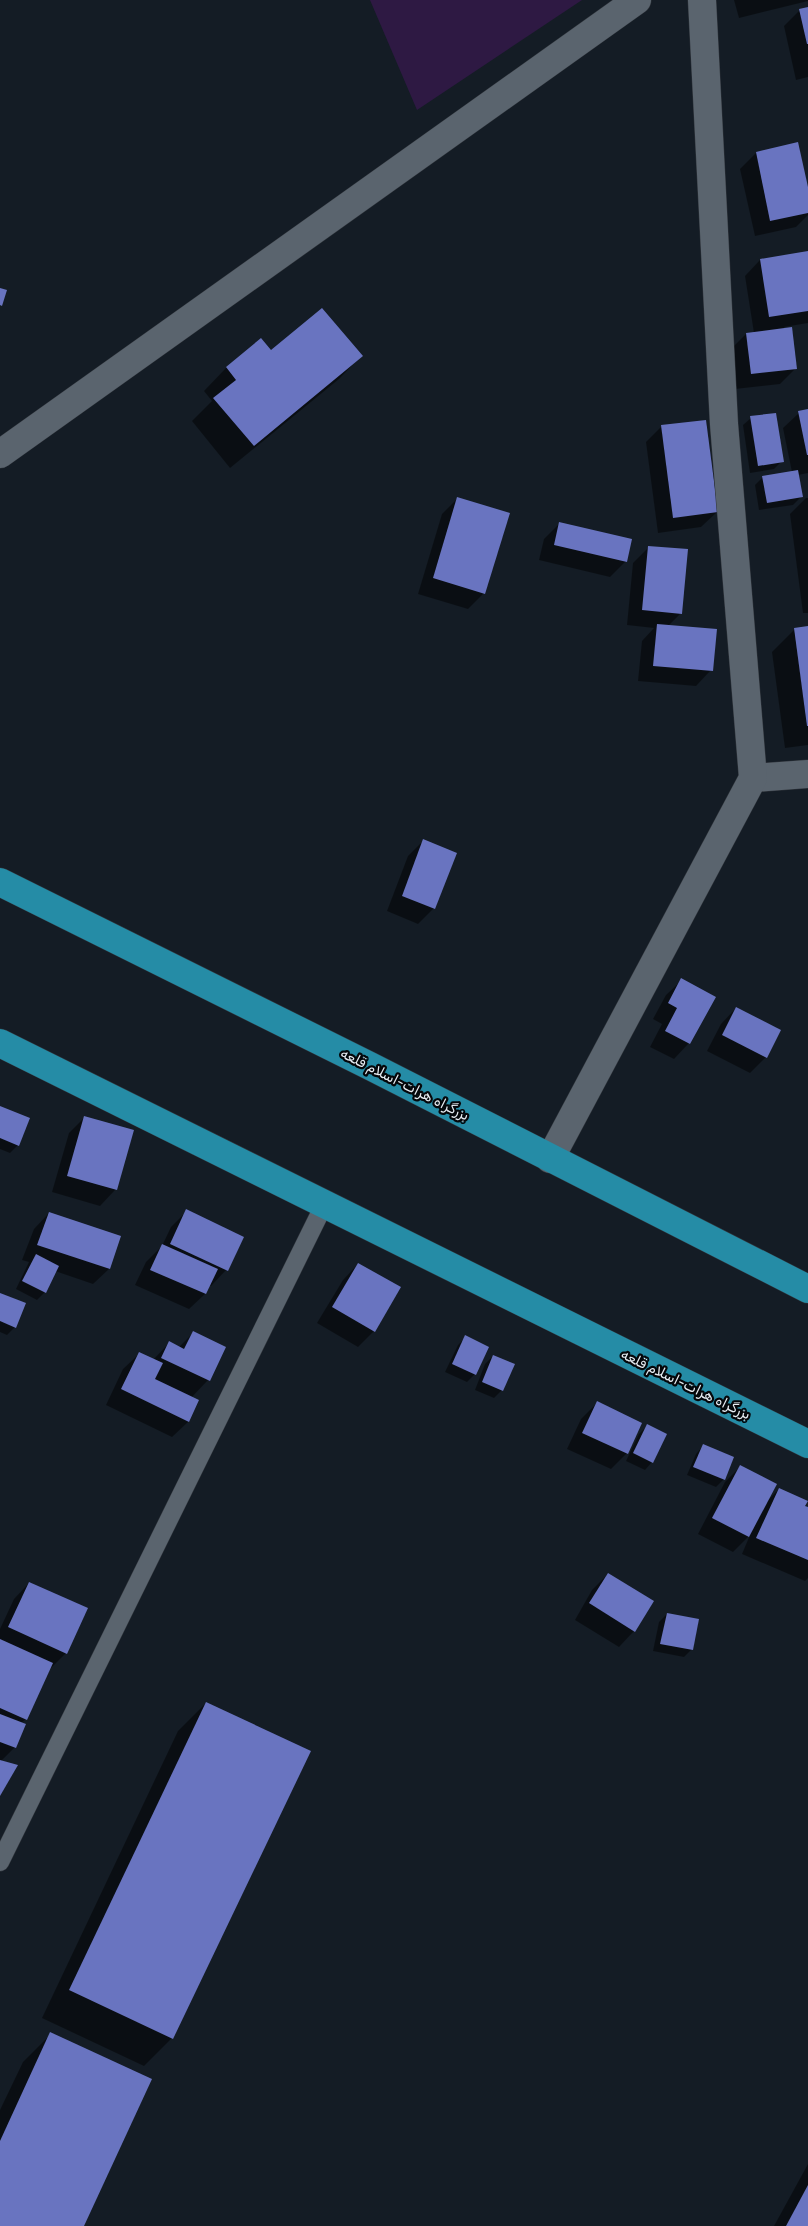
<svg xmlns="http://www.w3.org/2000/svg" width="808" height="2226" font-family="Rubik,'Noto Naskh Arabic',sans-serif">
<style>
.green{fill:#2e1943}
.shadow{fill:#0007}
.building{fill:#6974c0}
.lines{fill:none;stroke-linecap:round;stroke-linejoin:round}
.service-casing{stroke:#30353c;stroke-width:19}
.minor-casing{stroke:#30353c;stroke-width:29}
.trunk-casing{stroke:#30353c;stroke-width:29}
.service{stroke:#5a646e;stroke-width:18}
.minor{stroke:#5a646e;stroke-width:28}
.trunk{stroke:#258ca6;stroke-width:28}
.labels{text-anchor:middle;stroke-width:4.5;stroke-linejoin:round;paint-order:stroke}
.street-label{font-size:14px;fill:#e7edf3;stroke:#04070a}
</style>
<rect width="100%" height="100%" fill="#141c25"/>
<polygon class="green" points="370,0 582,0 417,110"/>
<g class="shadow">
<polygon points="734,0 808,0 808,1 739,18"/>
<polygon points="808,9 808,77 796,80 784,26 800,10"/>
<polygon points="797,144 808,193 808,215 796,227 755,236 740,169 756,153"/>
<polygon points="808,252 808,323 784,327 796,368 780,384 735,389 730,350 746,334 754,333 745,276 760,260"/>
<polygon points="261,339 271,352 361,356 339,379 230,468 192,421 212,401 204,391 226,368"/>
<polygon points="808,411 808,473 798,475 801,497 793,505 759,510 755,485 763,477 792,472 783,428 799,413"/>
<polygon points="751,418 782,461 774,469 750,473 743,425"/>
<polygon points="661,427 717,512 701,527 658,533 646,442"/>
<polygon points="458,498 484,593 468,609 418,594 442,514"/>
<polygon points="806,498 808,498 808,613 803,613 790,514"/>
<polygon points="560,523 626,561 610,577 539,560 544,539"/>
<polygon points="649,547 680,614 668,626 711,670 696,686 638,681 642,641 654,628 627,625 633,563"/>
<polygon points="808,628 808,745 785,748 772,652 795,629"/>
<polygon points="423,841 434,908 418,924 387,911 408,856"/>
<polygon points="682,980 689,1043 674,1059 650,1047 662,1024 653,1019 666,995"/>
<polygon points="736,1008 766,1057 750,1073 707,1051 721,1024"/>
<polygon points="0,1107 18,1145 10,1153 0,1149"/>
<polygon points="84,1118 132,1131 115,1190 100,1206 52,1192 69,1133"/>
<polygon points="187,1211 242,1237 226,1270 211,1286 209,1285 205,1294 189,1309 135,1285 146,1262 162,1246 171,1227"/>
<polygon points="49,1213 120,1237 109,1269 93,1284 55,1271 45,1292 37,1300 16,1289 29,1262 22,1260 34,1229"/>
<polygon points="358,1264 374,1331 358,1347 317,1323 343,1280"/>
<polygon points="0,1294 15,1327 7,1335 0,1332"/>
<polygon points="193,1333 208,1380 191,1398 198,1401 188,1422 172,1437 106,1405 123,1369 139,1354 153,1360 169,1343 179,1347"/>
<polygon points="466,1337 475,1374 467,1382 445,1372 458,1345"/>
<polygon points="493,1356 502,1390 494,1398 475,1390 485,1364"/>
<polygon points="597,1403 627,1453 611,1469 567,1449 581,1419"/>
<polygon points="647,1426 652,1462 645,1470 626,1461 639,1434"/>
<polygon points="703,1446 724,1479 716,1487 687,1475 696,1454"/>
<polygon points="741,1466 768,1500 779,1489 808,1509 808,1578 805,1581 742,1554 750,1535 733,1552 698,1534 725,1482"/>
<polygon points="608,1574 634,1631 619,1647 575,1620 592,1590"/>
<polygon points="29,1583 66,1653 50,1669 26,1719 21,1723 15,1747 1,1761 0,1794 0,1629 14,1599"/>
<polygon points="667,1614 691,1650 684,1657 653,1651 659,1622"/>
<polygon points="206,1703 172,2038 144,2066 42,2018 178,1731"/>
<polygon points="51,2034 83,2226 0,2226 0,2110 23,2062"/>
<polygon points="808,2164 808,2226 774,2226"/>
</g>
<g class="building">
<polygon points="808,7 808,44 807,44 799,9"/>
<polygon points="798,142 808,187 808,213 770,221 756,152"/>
<polygon points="808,251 808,311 769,317 760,259"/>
<polygon points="0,288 7,290 2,306 0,305"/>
<polygon points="322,308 363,356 254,446 213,398 236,380 226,367 261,338 271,350"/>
<polygon points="792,327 797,369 751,374 746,333"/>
<polygon points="808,409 808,455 807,455 798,411"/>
<polygon points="776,413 784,462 758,466 750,416"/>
<polygon points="706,420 718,512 673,518 661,425"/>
<polygon points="798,470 803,497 767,503 762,476"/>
<polygon points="457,497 510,513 485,594 433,578"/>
<polygon points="559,522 632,539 627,562 554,545"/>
<polygon points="648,546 688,549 682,614 642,610"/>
<polygon points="657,624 717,629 713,671 653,666"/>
<polygon points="808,626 808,726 807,726 794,628"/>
<polygon points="423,839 457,853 435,909 402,896"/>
<polygon points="681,978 716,997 690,1044 665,1031 677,1008 668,1003"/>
<polygon points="736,1007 781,1030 767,1058 722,1035"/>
<polygon points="0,1106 30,1118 19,1146 0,1138"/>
<polygon points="84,1116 134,1130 117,1190 67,1176"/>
<polygon points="186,1209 244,1237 228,1271 170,1244"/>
<polygon points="49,1212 121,1236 110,1269 37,1245"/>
<polygon points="162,1244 218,1269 206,1294 150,1270"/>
<polygon points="36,1254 59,1266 46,1293 22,1281"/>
<polygon points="358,1263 401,1287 375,1332 332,1307"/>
<polygon points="0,1293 26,1303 16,1328 0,1321"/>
<polygon points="193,1331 226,1347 210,1381 161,1358 169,1341 184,1349"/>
<polygon points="465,1335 489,1347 476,1375 452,1364"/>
<polygon points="139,1352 163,1363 155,1379 199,1400 189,1422 121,1389"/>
<polygon points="493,1355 515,1364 503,1391 482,1382"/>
<polygon points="597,1401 642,1423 628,1454 582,1433"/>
<polygon points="647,1424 667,1434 653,1463 633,1453"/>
<polygon points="703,1444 734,1457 725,1480 693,1467"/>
<polygon points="740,1465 777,1484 749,1537 712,1518"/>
<polygon points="779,1488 808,1501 805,1506 808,1507 808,1560 756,1538"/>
<polygon points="608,1573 654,1601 635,1632 589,1603"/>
<polygon points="29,1582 88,1608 67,1654 8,1627"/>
<polygon points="667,1613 699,1619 693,1650 660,1644"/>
<polygon points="0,1639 53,1663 27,1720 0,1708"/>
<polygon points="206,1702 311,1751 173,2039 69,1990"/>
<polygon points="0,1714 26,1724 16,1748 0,1742"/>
<polygon points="0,1760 18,1765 0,1796"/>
<polygon points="50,2032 152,2079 84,2226 0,2226 0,2141"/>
<polygon points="808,2185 808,2226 786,2226"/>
</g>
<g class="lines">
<g class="service-casing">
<polyline id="service" points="0,1862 324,1205"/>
</g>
<g class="minor-casing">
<g id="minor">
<polyline points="0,454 637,0"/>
<polyline points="753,778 808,774"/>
<polyline points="550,1159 753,778 724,424 702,0"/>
</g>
</g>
<g class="trunk-casing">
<g id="trunk">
<polyline points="0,882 370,1066 808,1289"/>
<polyline points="0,1043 808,1444"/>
</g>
</g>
<use href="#service" class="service"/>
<use href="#minor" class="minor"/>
<use href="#trunk" class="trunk"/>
</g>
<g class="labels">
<g class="street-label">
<text transform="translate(405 1084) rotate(27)" y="5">بزرگراه هرات-اسلام قلعه</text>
<text transform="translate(686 1384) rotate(26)" y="5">بزرگراه هرات-اسلام قلعه</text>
</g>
</g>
</svg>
